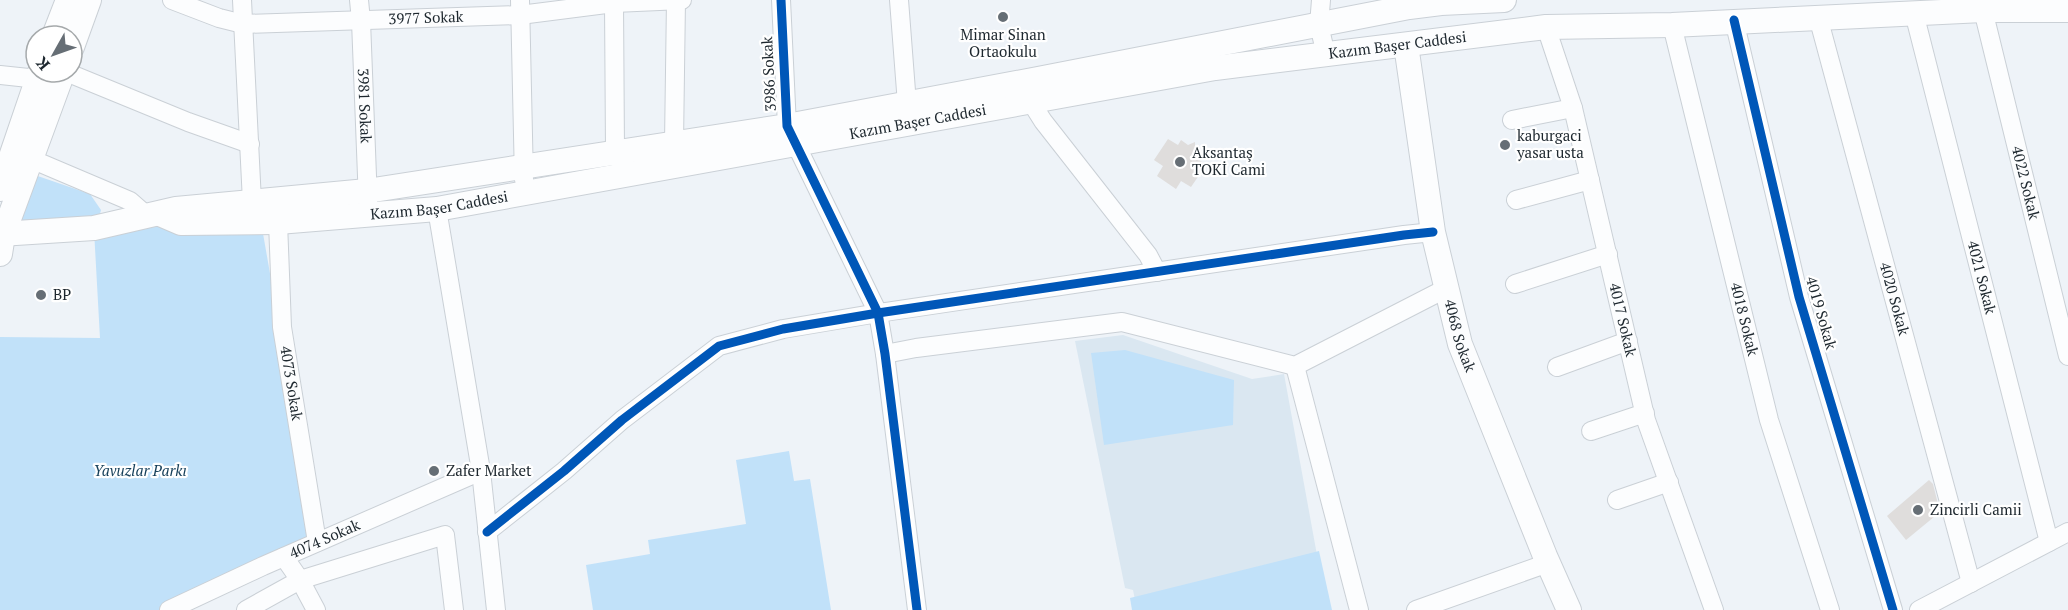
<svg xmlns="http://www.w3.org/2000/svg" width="2068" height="610" font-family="'PT Serif',serif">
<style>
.built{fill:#dae7f1}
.green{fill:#c1e1f9}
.building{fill:#dfdddc}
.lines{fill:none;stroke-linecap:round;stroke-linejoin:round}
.minor-casing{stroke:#cad0d6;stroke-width:20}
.secondary-casing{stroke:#cad0d6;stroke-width:26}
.minor{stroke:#fcfdfe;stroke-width:18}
.secondary{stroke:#fcfdfe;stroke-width:24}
.cycleway-casing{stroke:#fff;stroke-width:13}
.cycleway{stroke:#0057b8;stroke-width:9}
.poi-dot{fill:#666e75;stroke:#fff;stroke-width:2}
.labels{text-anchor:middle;stroke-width:4.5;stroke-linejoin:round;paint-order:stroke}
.street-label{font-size:15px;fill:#1d272e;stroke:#fff}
.poi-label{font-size:15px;fill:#1d272e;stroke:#fff;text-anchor:start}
.park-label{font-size:15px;font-style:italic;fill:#143e59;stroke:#fff}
</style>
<rect width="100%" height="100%" fill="#eef3f8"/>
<polygon class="built" points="1123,335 1252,379 1284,374 1327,610 1137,610 1133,590 1125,588 1075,341"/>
<g class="green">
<polygon points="29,173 90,194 101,210 99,218 10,227"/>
<polygon points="261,222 317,542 170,610 0,610 0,337 100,338 94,230"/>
<polygon points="1125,350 1234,380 1233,425 1104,445 1091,353"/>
<polygon points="789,451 794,481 810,479 831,610 593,610 586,565 650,554 648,540 746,524 736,460"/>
<polygon points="1319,551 1332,610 1132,610 1130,598"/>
</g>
<g class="building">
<polygon points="1168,139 1178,145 1181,140 1188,145 1195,142 1195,149 1202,153 1198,159 1206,165 1191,187 1181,181 1176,189 1157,176 1163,166 1154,160"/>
<polygon points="1929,480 1933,484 1940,512 1906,540 1887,516"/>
</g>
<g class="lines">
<g class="minor-casing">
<g id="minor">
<path id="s1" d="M 172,0 L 219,18 L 243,24 L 520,15 L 614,3 L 682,0"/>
<polyline points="242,0 252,202"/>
<path id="s2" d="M 359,0 L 361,21 L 368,202"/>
<polyline points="520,0 524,180"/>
<polyline points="676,0 674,143 680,153"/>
<polyline points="781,0 787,126 878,313 885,354 917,610"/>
<polyline points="899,0 907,104"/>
<polyline points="1321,0 1319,25 1326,55"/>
<polyline points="614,3 615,151 622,163"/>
<path id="s3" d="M 1983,10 L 2068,356"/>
<path id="s4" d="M 1914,13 L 2049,542"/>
<path id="s5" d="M 1818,17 L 1971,583"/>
<polyline points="1734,20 1799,297 1893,610"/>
<path id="s6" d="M 1672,25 L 1769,420 L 1830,610"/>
<path id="s7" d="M 1546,27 L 1573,108 L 1646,420 L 1714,610"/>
<polyline points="66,72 188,122 250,144"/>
<polyline points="0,75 38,79"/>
<polyline points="1031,102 1043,121 1148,255 1157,272"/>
<polyline points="1512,120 1573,108"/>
<polyline points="31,159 130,201 146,215"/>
<polyline points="1516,200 1590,180"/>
<polyline points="437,209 481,471 496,610"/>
<path id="s8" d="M 278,222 L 282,327 L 317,542"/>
<polyline points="1515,284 1608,254"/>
<polyline points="885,354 916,348 1122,322 1295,366 1447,288"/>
<polyline points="1295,366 1359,610"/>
<polyline points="1557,367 1628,341"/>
<polyline points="1591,431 1645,413"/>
<polyline points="1617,500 1669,482"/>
<polyline points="487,532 564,471 622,420 719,346 783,329 878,313 1404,235 1433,232"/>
<polyline points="284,557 300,580 316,610"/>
<path id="s9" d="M 169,610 L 263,566 L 481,471"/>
<polyline points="246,610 300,580 445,535 454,610"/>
<polyline points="1416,610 1548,563"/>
<polyline points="1919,610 2068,532"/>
</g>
</g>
<g class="secondary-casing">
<g id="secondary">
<polyline points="54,36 68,0"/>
<path id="s10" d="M 1406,45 L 1433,232 L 1460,344 L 1545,556 L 1569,610"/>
<polyline points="72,47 89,0"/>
<polyline points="0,189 40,72"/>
<path id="s11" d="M 160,214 L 181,223 L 278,222 L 437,209 L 1215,68 L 1546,27 L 1672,25 L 1983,10 L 2068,10"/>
<polyline points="0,234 94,228 176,209 367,191 787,126 1038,79 1409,7 1441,3 1504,0"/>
<polyline points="0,254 3,235 63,72"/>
</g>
</g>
<use href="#minor" class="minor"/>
<use href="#secondary" class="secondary"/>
<g class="cycleway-casing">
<g id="cycleway">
<polyline points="781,0 787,126 878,313 885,354 917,610"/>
<polyline points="1734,20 1799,297 1893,610"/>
<polyline points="487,532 564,471 622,420 719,346 783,329 878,313 1404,235 1433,232"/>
</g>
</g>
<use href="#cycleway" class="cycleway"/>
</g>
<g class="poi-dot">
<circle cx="1003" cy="17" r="6"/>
<circle cx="1505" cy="145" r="6"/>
<circle cx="1180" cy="162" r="6"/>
<circle cx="41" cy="295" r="6"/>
<circle cx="434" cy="471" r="6"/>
<circle cx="1918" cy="510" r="6"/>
</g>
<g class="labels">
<g class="street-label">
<text dy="5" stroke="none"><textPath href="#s1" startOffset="258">3977 Sokak</textPath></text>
<text dy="5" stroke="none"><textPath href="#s11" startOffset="1254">Kazım Başer Caddesi</textPath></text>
<text transform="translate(769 74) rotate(-93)" y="5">3986 Sokak</text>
<text dy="5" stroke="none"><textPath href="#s2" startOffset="106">3981 Sokak</textPath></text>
<text dy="5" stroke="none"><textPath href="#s11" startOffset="768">Kazım Başer Caddesi</textPath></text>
<text dy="5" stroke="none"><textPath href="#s3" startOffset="178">4022 Sokak</textPath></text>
<text dy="5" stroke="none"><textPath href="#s11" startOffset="282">Kazım Başer Caddesi</textPath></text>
<text dy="5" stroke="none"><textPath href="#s4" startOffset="273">4021 Sokak</textPath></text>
<text dy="5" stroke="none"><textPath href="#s5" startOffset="292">4020 Sokak</textPath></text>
<text transform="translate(1821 313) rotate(74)" y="5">4019 Sokak</text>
<text dy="5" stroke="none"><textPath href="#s6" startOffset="303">4018 Sokak</textPath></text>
<text dy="5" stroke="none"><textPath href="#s7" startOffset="303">4017 Sokak</textPath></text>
<text dy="5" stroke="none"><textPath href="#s10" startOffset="296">4068 Sokak</textPath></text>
<text dy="5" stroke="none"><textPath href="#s8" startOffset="162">4073 Sokak</textPath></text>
<text dy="5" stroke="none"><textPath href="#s9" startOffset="171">4074 Sokak</textPath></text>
</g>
<g class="poi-label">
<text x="1003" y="40" text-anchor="middle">Mimar Sinan<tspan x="1003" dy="17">Ortaokulu</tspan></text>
<text x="1517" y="141">kaburgaci<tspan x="1517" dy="17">yasar usta</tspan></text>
<text x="1192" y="158">Aksantaş<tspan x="1192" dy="17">TOKİ Cami</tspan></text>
<text x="53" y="300">BP</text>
<text x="446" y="476">Zafer Market</text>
<text x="1930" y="515">Zincirli Camii</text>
</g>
<g class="park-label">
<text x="140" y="476">Yavuzlar Parkı</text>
</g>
</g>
<g transform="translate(54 54) rotate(230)"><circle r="28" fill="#ffffff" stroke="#a5a9ab" stroke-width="1.5"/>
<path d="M0-4.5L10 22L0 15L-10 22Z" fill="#666e75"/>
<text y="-9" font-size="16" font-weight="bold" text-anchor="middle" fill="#1d272e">K</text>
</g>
</svg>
